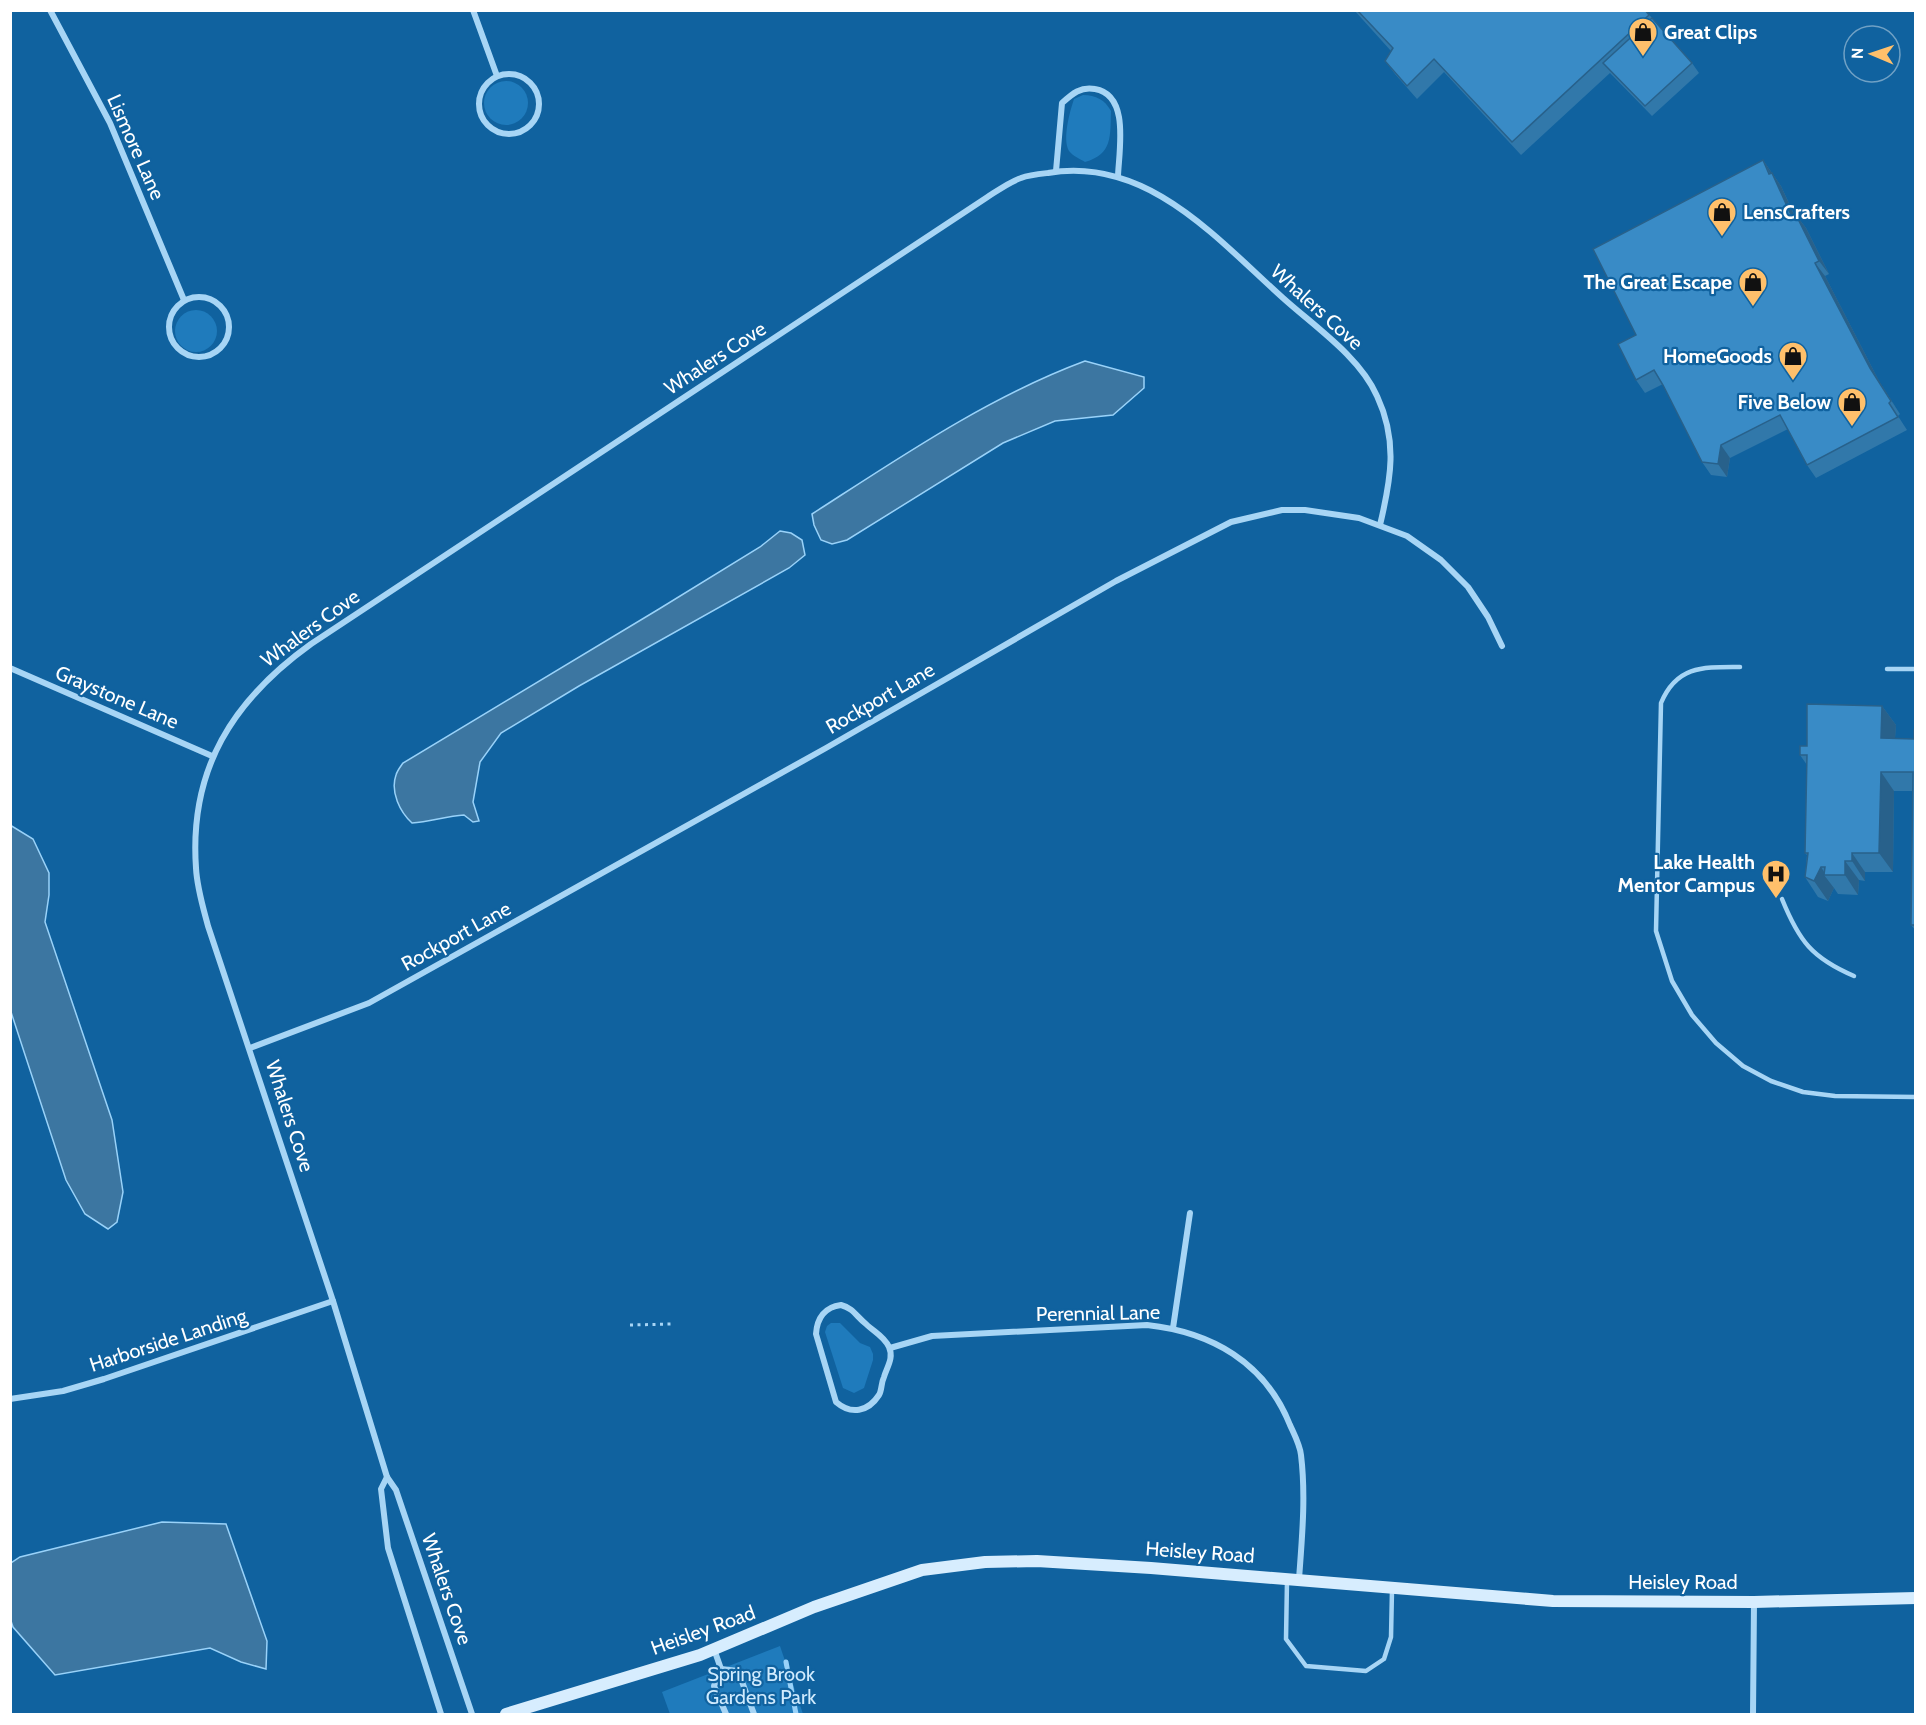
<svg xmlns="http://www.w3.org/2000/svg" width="1926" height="1725" font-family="Cabin,sans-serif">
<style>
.green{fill:#1f7bbc}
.water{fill:#3c76a1;stroke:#99d2f9;stroke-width:1.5}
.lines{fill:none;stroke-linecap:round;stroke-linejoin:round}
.stream{stroke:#99d2f9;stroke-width:5}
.path{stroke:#a7d5f5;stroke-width:3;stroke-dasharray:3 4.5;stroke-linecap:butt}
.lane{stroke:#a7d5f5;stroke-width:4.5}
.street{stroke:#a7d5f5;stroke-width:6}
.secondary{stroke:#d7edfe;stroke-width:12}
.wall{fill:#3178aa}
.shaded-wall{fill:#28618b}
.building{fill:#398bc6;stroke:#28618b;stroke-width:1.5}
.labels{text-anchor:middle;stroke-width:4.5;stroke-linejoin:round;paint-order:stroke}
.poi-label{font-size:20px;font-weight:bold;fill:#fff;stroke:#10629f;text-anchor:end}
.street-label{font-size:20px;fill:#fff;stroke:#10629f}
.park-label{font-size:20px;fill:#d0ebfe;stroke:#10629f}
</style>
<rect width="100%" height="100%" fill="#10629f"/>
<g class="green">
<circle cx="506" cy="103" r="22"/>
<path d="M 1083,95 C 1096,95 1105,100 1111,111 C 1110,136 1113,154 1085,162 C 1080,159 1073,156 1069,151 C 1062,139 1070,111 1074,99 Z"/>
<circle cx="196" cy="331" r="21"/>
<polygon points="831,1323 840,1323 860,1343 870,1347 873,1354 873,1360 864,1388 854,1393 843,1388 825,1332 827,1326"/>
<polygon points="780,1646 803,1714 670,1714 662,1692"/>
</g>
<g class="water">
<path d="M 1085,361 L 1144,377 L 1144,388 L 1113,415 L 1055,421 L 1003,443 L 847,540 L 832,544 L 821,540 L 814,525 L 812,514 C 899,458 988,397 1085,361 Z"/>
<path d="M 780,531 L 791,533 L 802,540 L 805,555 L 789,568 L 579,686 L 501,733 L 480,762 L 473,802 L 479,821 L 473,822 L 464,815 C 446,816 430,822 412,823 C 400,812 390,792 396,775 C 397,771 401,766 403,763 L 659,609 L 760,547 Z"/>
<polygon points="10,825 33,839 49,873 49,895 45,922 112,1120 123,1192 117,1222 108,1229 85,1214 66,1180 11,1012"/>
<polygon points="162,1522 226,1524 267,1641 266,1669 241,1662 210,1648 55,1675 13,1627 11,1621 11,1563 20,1557"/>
</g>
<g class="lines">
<polyline class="stream" points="786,1662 796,1714"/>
<g class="path">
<polyline points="630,1325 671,1324"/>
<polyline points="754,1671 755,1679"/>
</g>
<g class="lane">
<path d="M 1740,667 C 1704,667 1677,665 1661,703 L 1656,931 L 1672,981 L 1692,1015 L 1716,1043 L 1743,1066 L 1771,1081 L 1803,1092 L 1835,1096 L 1916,1097"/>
<polyline points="1887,669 1916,669"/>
<path d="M 1782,899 C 1799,941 1812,958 1854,976"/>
<polyline points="1287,1581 1286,1639 1306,1666 1366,1671 1384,1659 1391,1637 1392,1590"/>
</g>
<g class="street">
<polyline points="50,10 110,123 184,300"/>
<polyline points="473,10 497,76"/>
<circle cx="509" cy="104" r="30"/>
<path d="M 1056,171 L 1062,103 C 1072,94 1081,86 1095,89 C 1130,95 1119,150 1118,176"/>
<circle cx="199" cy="327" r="30"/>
<polyline points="10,668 212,756"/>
<polyline points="250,1048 369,1003 826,748 1116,581 1231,522 1282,510 1305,510 1359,518 1407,536 1441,560 1468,587 1488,617 1502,646"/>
<path d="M 841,1305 C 853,1308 857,1317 866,1324 C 874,1332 884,1336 889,1347 C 894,1358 887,1367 884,1377 C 881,1383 882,1390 879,1395 C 868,1412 851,1415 836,1402 L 816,1334 C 817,1318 825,1307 841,1305 Z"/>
<polyline points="1173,1328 1190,1213"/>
<path d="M 890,1348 L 932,1336 L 1147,1325 C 1211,1332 1265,1362 1290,1425 C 1294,1434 1300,1445 1301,1455 C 1306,1496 1302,1538 1299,1579"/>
<polyline points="10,1399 63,1391 104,1379 333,1301"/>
<polyline points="387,1477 381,1489 388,1548 441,1714"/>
<polyline points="714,1649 721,1669 714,1686 726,1714"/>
<polyline points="721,1669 738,1671 754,1714"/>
<path d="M 472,1714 L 396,1490 L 387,1477 L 333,1301 L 208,926 C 203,907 197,888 196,868 C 189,769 233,700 311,644 L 986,198 C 997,191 1009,182 1021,178 C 1029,175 1039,174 1048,173 C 1147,156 1217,239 1283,298 C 1314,326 1360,357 1377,396 C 1398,441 1391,479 1380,525"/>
<polyline points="1753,1714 1754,1602"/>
</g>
<polyline class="secondary" points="506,1714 700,1655 814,1607 922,1570 985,1562 1037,1561 1151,1568 1553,1601 1754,1602 1916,1598"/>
</g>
<g class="wall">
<polygon points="1354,10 1645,10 1692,63 1699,73 1652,116 1610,73 1521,155 1444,72 1417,99 1395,74 1385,61 1391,51"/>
<polygon points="1763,160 1781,186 1795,216 1796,215 1806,228 1829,274 1825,276 1879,381 1900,414 1898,416 1907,430 1816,478 1807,465 1788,429 1730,458 1727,477 1711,475 1702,462 1663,384 1645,393 1636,380 1636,335"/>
<polygon points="1882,706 1896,725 1895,738 1914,739 1916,730 1916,931 1911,925 1913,791 1894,791 1893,872 1865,872 1865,881 1859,880 1858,895 1838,894 1834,888 1828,901 1818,897 1805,877 1807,855 1805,853 1807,765 1800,755 1807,746"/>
</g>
<g class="shaded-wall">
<polygon points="1763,160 1781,186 1801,230 1792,217"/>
<polygon points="1796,215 1806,228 1829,274 1819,261"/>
<polygon points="1815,263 1825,276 1879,381 1900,414 1870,368"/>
<polygon points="1721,445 1730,458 1727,477 1718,464"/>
<polygon points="1882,706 1896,725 1894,757 1881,738"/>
<polygon points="1881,772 1894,791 1893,872 1879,853"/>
<polygon points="1852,853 1865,872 1865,881 1852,861"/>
<polygon points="1845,861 1859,880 1858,895 1845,875"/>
<polygon points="1821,867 1826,875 1824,875 1834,888 1828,901 1814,881"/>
</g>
<g class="building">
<polygon points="1357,10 1645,10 1649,15 1512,142 1434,59 1407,86 1385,61 1393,48"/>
<polygon points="1652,18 1692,63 1645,106 1603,63"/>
<polygon points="1763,160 1769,174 1772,173 1792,217 1796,215 1819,261 1815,263 1870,368 1891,401 1889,403 1898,417 1807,465 1780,415 1721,445 1718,464 1702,462 1663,385 1654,370 1636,380 1618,344 1636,335 1593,249"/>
<polygon points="1807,704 1882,706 1881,738 1914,739 1914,730 1916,730 1916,925 1911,925 1913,772 1881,772 1879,853 1852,853 1852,861 1845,861 1845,875 1824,875 1825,867 1821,867 1814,881 1805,877 1808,853 1805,853 1807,755 1800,755 1800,746 1807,746"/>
</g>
<defs>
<g id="shop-pin" transform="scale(1.5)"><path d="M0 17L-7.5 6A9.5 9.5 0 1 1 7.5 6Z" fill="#ffc06b" stroke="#10629f"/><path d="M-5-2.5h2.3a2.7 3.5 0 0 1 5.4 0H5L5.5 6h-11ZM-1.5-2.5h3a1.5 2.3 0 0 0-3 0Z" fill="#111"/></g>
<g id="hospital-pin" transform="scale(1.5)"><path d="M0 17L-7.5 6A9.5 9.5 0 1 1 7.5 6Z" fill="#ffc06b" stroke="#10629f"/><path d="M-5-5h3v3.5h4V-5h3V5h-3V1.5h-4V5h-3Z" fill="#111"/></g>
</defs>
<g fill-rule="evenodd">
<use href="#shop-pin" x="1643" y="32"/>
<use href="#shop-pin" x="1722" y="212"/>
<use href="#shop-pin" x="1753" y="282"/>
<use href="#shop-pin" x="1793" y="356"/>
<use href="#shop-pin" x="1852" y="402"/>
<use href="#hospital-pin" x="1776" y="874"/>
</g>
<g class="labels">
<g class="poi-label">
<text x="1664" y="39" text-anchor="start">Great Clips</text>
<text x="1743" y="219" text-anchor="start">LensCrafters</text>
<text x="1732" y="289">The Great Escape</text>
<text x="1772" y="363">HomeGoods</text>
<text x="1831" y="409">Five Below</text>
<text x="1755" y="869">Lake Health<tspan x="1755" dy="23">Mentor Campus</tspan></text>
</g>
<g class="street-label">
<text transform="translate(136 147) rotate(66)" y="7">Lismore Lane</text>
<text transform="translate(1317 307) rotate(42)" y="7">Whalers Cove</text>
<text transform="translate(715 358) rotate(-33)" y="7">Whalers Cove</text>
<text transform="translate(310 628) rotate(-36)" y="7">Whalers Cove</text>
<text transform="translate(117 697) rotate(23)" y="7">Graystone Lane</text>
<text transform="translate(880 698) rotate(-30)" y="7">Rockport Lane</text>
<text transform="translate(456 936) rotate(-29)" y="7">Rockport Lane</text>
<text transform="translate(290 1116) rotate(72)" y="7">Whalers Cove</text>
<text transform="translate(1098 1313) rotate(-1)" y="7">Perennial Lane</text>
<text transform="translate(168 1340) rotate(-18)" y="7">Harborside Landing</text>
<text transform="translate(1200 1552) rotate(4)" y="7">Heisley Road</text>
<text x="1683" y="1589">Heisley Road</text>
<text transform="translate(447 1589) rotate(71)" y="7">Whalers Cove</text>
<text transform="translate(703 1630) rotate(-20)" y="7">Heisley Road</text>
</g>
<g class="park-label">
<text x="761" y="1681">Spring Brook<tspan x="761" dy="23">Gardens Park</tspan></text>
</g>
</g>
<rect width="1926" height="1725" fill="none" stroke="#ffffff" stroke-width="24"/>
<g transform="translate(1872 54) rotate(272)"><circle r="28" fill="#10629f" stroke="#70a1c5" stroke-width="1.5"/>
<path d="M0-4.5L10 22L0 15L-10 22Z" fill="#ffc06b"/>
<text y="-9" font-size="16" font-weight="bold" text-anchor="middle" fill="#ffffff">N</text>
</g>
</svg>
